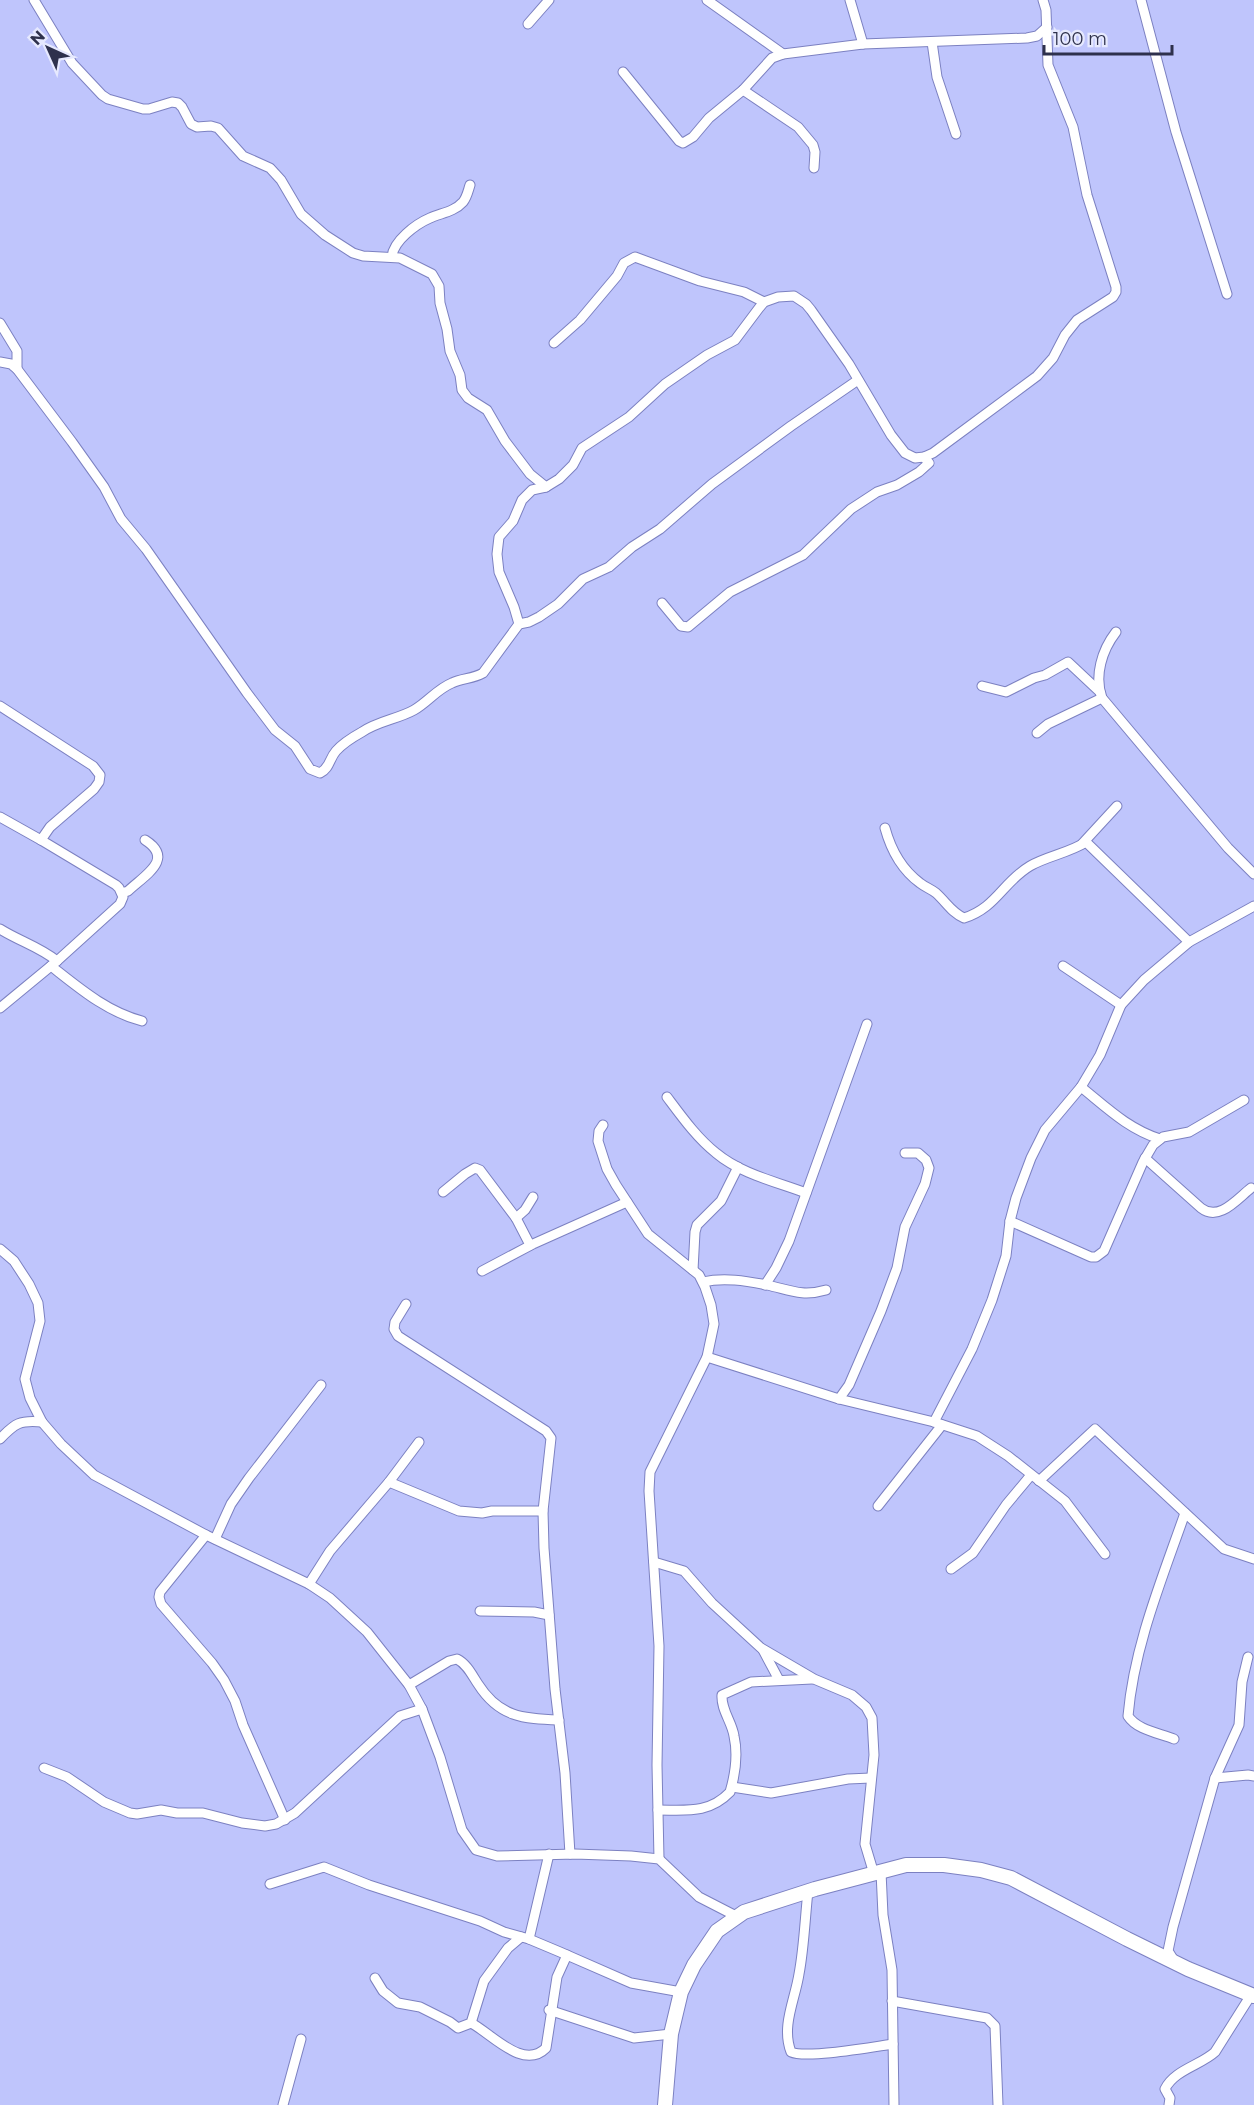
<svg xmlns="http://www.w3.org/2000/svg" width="1254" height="2105" font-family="Montserrat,sans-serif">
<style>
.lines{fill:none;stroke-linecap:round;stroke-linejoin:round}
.minor-casing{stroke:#7c81c1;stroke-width:11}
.secondary-casing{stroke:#7c81c1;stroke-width:16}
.minor{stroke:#fff;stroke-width:9}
.secondary{stroke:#fff;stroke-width:14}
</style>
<rect width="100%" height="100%" fill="#bfc5fc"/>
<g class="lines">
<g class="minor-casing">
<g id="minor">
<polyline points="34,0 72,63 102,95 108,99 143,109 149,109 172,102 178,103 182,107 191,124 197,127 211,126 218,128 243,156 270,168 281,180 301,214 325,235 353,253 363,256 400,258 432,274 439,286 440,303 447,329 450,351 460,375 462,390 468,398 487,410 505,441 530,474 546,487"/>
<polyline points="707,0 783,54"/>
<polyline points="850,0 863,44"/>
<polyline points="1141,0 1176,132 1227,294"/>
<polyline points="528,24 549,0"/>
<polyline points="932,42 937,77 956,134"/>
<polyline points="623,72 679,141 683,143 693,137 709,118 743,90 772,58 783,54 863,44 1027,38 1037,36 1047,27"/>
<polyline points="743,90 798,127 813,145 815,152 814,168"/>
<path d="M 392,257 C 393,241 416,224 430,218 C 441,213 454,212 463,202 C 467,197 468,191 470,185"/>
<polyline points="0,323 17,351 17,369"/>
<polyline points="554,343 580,320 617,276 624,263 635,257 700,281 744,292 764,302"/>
<path d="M 0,362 L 11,364 L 17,369 L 72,442 L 104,487 L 121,519 L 146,549 L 247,693 L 275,730 L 295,746 L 310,769 L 320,773 C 330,768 329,759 336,751 C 343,743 353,737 362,732 C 378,721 398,719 414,710 C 428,702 437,689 452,683 C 462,678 473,679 483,673 L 519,624 L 514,607 L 499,572 L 497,554 L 499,537 L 513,521 L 522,500 L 532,490 L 546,487 L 559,479 L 573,465 L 582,448 L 629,417 L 665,384 L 707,355 L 735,340 L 759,308 L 764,302 L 778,297 L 794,296 L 806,304 L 811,310 L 849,364 L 891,435 L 905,453 L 915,458 L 924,457 L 933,453 L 1037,376 L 1053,358 L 1065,335 L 1077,320 L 1113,297 L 1116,292 L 1116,287 L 1087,195 L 1073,127 L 1048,65 L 1046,10 L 1043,0"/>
<polyline points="662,603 681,626 688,627 730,592 803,555 851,509 877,492 897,485 919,472 929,463 924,457"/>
<polyline points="519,624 529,622 539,617 558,604 583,579 609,567 632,547 660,529 712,484 791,426 858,380"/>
<path d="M 1116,632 C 1102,650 1094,676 1102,698 L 1228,848 L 1254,874"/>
<polyline points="982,686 1006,692 1034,678 1045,675 1068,662 1100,692"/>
<polyline points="0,706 93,766 100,775 99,782 94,789 50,827 41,840 116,885 119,888 123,897 120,904 57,961 0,1008"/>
<polyline points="1037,733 1048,724 1102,698"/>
<polyline points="0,817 41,840"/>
<path d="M 885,828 C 891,850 901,869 920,883 C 925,887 931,889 936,893 C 947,903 951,912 964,918 C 996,908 1003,882 1030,866 C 1047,856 1069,853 1086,842 L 1189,942"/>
<polyline points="1082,844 1117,806"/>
<path d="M 122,893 L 128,891 C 145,875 175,859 145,840"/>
<path d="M 0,929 C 19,941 40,947 57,961"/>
<path d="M 51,966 C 79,988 107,1012 142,1021"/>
<polyline points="1063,966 1121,1005"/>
<path d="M 1081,1087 C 1106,1107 1128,1129 1160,1139"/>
<path d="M 667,1097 C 682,1117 697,1138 716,1153 C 741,1174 777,1182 806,1193"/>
<polyline points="603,1125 599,1131 598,1141 607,1169 616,1185 648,1234 699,1275 705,1287 711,1305 714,1324 707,1357 650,1472 649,1491 659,1646 657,1765 659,1859"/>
<path d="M 1145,1158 L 1201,1208 C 1219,1222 1237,1199 1251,1188"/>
<polyline points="443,1192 465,1174 475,1168 480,1170 516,1218 530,1245"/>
<polyline points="516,1218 525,1210 533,1197"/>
<polyline points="1010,1221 1091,1257 1096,1257 1104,1251 1143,1162 1153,1145 1163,1137 1189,1132 1244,1100"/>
<polyline points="0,1249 14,1261 29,1284 38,1303 40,1321 25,1379 30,1398 42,1422 61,1444 94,1475 206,1535 309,1584 330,1598 367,1632 409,1685 422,1709 440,1757 462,1830 476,1850 497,1856 575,1854 631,1856 659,1859 699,1897 736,1916"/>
<polyline points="693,1270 695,1232 697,1225 721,1201 738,1167"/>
<polyline points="482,1271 533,1244 627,1202"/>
<path d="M 703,1282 C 724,1277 746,1281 767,1285 C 790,1290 802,1297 826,1290"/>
<polyline points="765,1285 776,1268 789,1241 867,1024"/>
<polyline points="406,1304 395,1322 394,1329 398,1336 546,1431 551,1438 543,1511 544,1548 555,1689 565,1773 570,1854"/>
<polyline points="707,1357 839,1399 934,1422 977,1436 1008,1456 1065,1501 1105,1554"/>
<polyline points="839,1399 849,1385 881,1311 897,1268 905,1227 925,1184 929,1168 926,1160 918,1153 905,1153"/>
<polyline points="934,1422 972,1349 992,1300 1006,1256 1010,1221 1016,1198 1031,1158 1045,1130 1081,1087 1100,1055 1121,1005 1144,980 1189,942 1254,906"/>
<path d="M 0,1439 C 15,1423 20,1420 42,1422"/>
<polyline points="1039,1481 1095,1429 1224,1549 1254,1559"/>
<polyline points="389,1482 459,1511 482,1513 492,1511 543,1511"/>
<polyline points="878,1506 942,1425"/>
<polyline points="206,1535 160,1592 159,1597 161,1604 212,1663 224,1680 235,1701 243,1725 285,1820"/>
<polyline points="215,1539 231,1504 249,1478 321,1385"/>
<polyline points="654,1562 684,1571 712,1603 761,1648 814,1679 852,1695 866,1707 872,1718 874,1755 865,1844 874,1874"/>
<polyline points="951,1569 973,1553 1006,1505 1031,1475"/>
<polyline points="309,1584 330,1551 389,1482 419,1442"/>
<polyline points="480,1611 534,1612 549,1615"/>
<polyline points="763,1650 779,1680"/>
<path d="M 409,1685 L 449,1661 L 457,1659 C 467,1664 472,1675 478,1684 C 499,1717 523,1719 559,1720"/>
<path d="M 1174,1739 C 1159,1733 1137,1730 1128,1716 C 1134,1646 1162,1579 1185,1513"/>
<polyline points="44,1768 67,1777 104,1802 130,1813 137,1814 161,1810 177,1813 203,1813 242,1823 265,1826 276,1824 295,1813 400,1716 422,1709"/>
<polyline points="1215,1778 1248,1775 1254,1776"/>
<polyline points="732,1787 771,1793 848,1779 871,1778"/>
<path d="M 658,1810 C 686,1810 709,1814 730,1792 C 735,1775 738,1754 734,1736 C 732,1722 721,1710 722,1695 L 751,1682 L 812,1679"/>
<polyline points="881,1872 883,1915 892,1970 894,2105"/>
<polyline points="270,1884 324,1867 369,1885 480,1921 504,1932 529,1939 560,1952 631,1983 681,1992"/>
<path d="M 808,1891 C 805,1918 804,1948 799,1974 C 795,2000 781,2026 791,2052 C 806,2059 872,2047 893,2044"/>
<polyline points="529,1939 549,1854"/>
<polyline points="1175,1962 1168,1951 1173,1927 1215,1778 1239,1725 1242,1682 1248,1657"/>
<polyline points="375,1978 383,1991 398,2003 420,2007 450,2022 458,2028 471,2023 484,1981 508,1948 521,1937"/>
<polyline points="892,2001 987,2018 995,2026 998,2105"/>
<polyline points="549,2010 634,2038 671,2034"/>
<path d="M 471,2023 C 491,2033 523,2071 546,2048 L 557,1977 L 567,1955"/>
<polyline points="283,2105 301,2039"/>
<path d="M 1169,2105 L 1170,2098 L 1165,2089 C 1174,2070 1201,2065 1215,2052 L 1251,1995"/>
</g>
</g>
<g class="secondary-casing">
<polyline id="secondary" points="665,2105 671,2034 681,1992 694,1965 717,1931 744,1912 815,1889 906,1865 944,1865 981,1870 1011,1878 1127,1939 1188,1969 1254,1996"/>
</g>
<use href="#minor" class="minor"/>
<use href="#secondary" class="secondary"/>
</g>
<g transform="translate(48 48) rotate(315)" stroke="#e6e9fe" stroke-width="4.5" paint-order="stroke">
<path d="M0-4.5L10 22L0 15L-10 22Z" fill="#2e314c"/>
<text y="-9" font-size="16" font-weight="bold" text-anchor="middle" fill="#2e314c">N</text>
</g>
<path d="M1044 45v9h128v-9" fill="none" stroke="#2e314c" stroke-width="3"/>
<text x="1053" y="45" font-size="18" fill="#2e314c" stroke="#e6e9fe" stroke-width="4.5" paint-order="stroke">100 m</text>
</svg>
